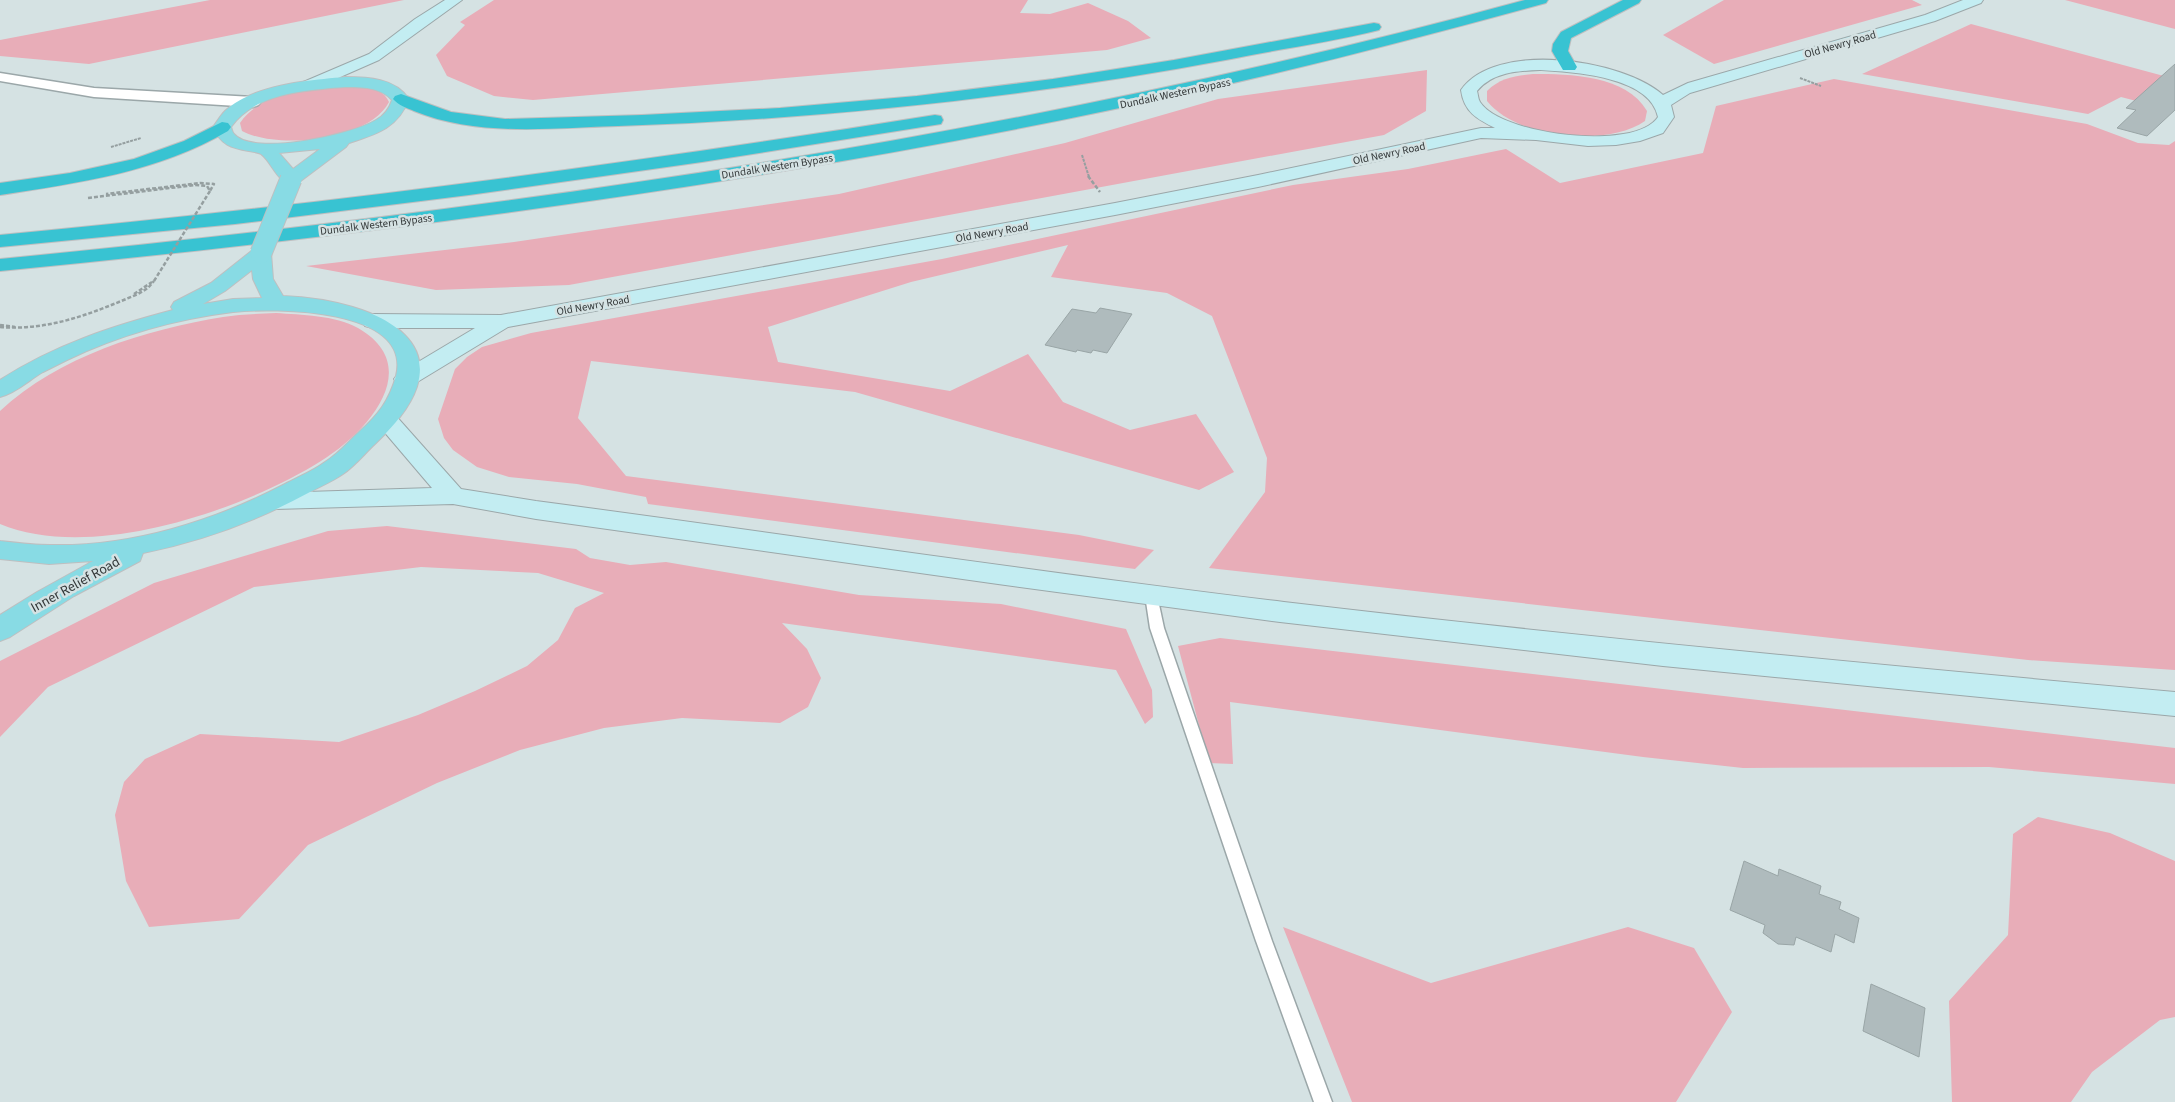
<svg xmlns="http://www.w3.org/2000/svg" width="2175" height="1102" font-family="'Source Sans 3',sans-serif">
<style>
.green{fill:#e8adb8}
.building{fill:#afbbbd;stroke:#99a5a6}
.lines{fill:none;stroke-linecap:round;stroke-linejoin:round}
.lane-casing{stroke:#9ba7a9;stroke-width:3}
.street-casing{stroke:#9ba7a9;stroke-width:3}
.secondary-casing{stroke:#9ba7a9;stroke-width:2}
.primary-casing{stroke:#bebfc0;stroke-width:2}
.highway-casing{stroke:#bebfc0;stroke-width:2}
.path-far1{stroke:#959fa0;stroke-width:2;stroke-dasharray:3 1;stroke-linecap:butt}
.path{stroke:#959fa0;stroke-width:2.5;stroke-dasharray:4 2;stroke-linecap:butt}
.lane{fill:#fff;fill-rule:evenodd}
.street{fill:#fff;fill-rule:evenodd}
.secondary{fill:#c3edf2;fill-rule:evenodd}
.primary{fill:#88dbe4;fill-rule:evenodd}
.highway{fill:#38c3d2;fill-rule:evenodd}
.primary-bridge-casing{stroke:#bebfc0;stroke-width:23;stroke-linecap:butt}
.path-bridge{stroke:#959fa0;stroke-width:2.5;stroke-dasharray:4 2;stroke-linecap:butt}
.primary-bridge{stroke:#88dbe4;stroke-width:21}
.labels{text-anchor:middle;stroke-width:5;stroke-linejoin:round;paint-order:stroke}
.far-street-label{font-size:11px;fill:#333839;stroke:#d5e2e3}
.street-label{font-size:14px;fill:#333839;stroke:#d5e2e3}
</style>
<rect width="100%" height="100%" fill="#d5e2e3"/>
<g class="green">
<polygon points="210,0 404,0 89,64 0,56 0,40"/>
<polygon points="494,0 1028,0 1020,13 1050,14 1088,3 1128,21 1151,38 1107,50 533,100 494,96 447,76 436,55 465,25 460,22"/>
<polygon points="1724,0 1912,0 1922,5 1714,64 1663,35"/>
<polygon points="2065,0 2175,0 2175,29"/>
<polygon points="1971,24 2175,79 2175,111 2121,97 2088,114 1862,74"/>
<polygon points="1427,70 1426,111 1384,135 569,285 436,290 306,266 514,242 839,194 1065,143 1218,99"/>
<path d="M 1533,74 C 1570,74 1626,75 1647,111 L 1645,121 C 1606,148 1516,138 1487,101 L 1487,91 C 1500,78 1515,76 1533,74 Z"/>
<polygon points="1834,79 2087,124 2138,143 2169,145 2175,141 2175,670 2028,660 1209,568 1265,492 1267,458 1212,316 1167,293 1051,277 1068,245 911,282 768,327 778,362 950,391 1028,354 1063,402 1130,430 1196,414 1234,472 1199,490 855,392 591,361 578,418 626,476 1079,535 1154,550 1135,569 648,504 646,497 577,484 509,477 477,467 453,450 444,438 438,419 455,369 467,357 482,347 531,333 942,259 1293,185 1408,169 1506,149 1560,183 1703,153 1716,106"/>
<path d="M 355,86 C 369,88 383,88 389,102 C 369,141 277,150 242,131 L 240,123 C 264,88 317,89 355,86 Z"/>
<path d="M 276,313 C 301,315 335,315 358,328 C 426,367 367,433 321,461 C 241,511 91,562 0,524 L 0,411 C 59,356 145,330 223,317 C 240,314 258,314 276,313 Z"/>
<polygon points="387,526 576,549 590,558 630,565 666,562 859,595 1001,604 1126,629 1152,690 1153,717 1145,724 1116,670 782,623 807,649 821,678 808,707 780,723 682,718 604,728 520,750 437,783 308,845 239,919 149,927 126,881 115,815 124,782 145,759 200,734 339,742 418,715 475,691 527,666 558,640 575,608 604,593 538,573 421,567 254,587 48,687 0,737 0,661 154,583 328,531"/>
<polygon points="1220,638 2175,748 2175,784 1989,767 1743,768 1643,757 1230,702 1233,764 1209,763 1178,646"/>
<polygon points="2038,817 2110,833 2175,861 2175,1017 2160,1020 2092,1072 2071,1102 1952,1102 1949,1001 2008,935 2013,834"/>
<polygon points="1283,927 1431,983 1628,927 1694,948 1732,1012 1676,1102 1352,1102"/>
</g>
<g class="building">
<polygon points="2175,64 2175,110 2147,136 2117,128 2136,110 2126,108"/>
<polygon points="1100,308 1132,314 1107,353 1093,350 1091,353 1077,350 1076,352 1045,345 1072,309 1096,313"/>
<polygon points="1744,861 1778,876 1779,869 1821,886 1819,894 1841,902 1839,909 1859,918 1854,943 1835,934 1831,952 1796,937 1794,945 1778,944 1763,933 1765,925 1730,910"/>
<polygon points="1871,984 1925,1008 1919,1057 1863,1031"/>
</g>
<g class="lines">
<g class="lane-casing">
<polygon id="lane" points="1151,590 1156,592 1157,595 1164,628 1272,941 1332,1102 1314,1102 1256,941 1150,628 1145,595 1146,592"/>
</g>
<g class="street-casing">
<polygon id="street" points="0,73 94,88 253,97 258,99 261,102 258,105 253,107 94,97 0,81"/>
</g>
<g class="secondary-casing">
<g id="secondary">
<polygon points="445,0 462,0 379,60 313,89 301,89 299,86 301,83 369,54 415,19"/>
<path d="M 1963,0 L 1983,0 L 1981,3 L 1935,21 L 1690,93 L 1671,105 L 1674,117 L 1663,133 L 1640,141 L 1616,145 L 1588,146 L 1536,140 L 1481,138 L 1258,187 L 1115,215 L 508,327 L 414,384 L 406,386 L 398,384 L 394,379 L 398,374 L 475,328 L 373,328 L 365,326 L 362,321 L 365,316 L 373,314 L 501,315 L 1115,203 L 1258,175 L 1481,128 L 1495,128 C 1477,119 1464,112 1461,90 C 1495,40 1623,59 1663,95 L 1688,83 L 1925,15 ZM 1540,70 C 1573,72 1650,76 1658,117 C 1635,152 1501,135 1480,102 C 1478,99 1478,94 1477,91 C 1493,72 1517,71 1540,70 Z"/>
<path d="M 387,414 L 396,416 L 461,489 L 536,501 C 785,534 1034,572 1284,602 C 1580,637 1878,665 2175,692 L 2175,716 L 1663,666 L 1280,622 L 998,584 L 536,519 L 453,504 L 275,509 L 266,507 L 262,501 L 266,495 L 275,493 L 432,488 L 375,421 L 378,416 Z"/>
</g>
</g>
<g class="primary-casing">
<g id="primary">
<path d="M 345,77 C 368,77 395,78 409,99 C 398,128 377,134 349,143 L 346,147 L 298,183 C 278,188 274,164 261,154 C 258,152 253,152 249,151 C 231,148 221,145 213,127 C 217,122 220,116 225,111 C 252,85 309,80 345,77 ZM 345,87 C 362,87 380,87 392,100 C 389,109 385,115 376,120 C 354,134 253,157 234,134 C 232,132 232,129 231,127 C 255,93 306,90 345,87 ZM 320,149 L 293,169 L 279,153 Z"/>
<path d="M 261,247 L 268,249 L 271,253 L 273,279 L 283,296 C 379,300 480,346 376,443 C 365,453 356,465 343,474 C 333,481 321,486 310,492 C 257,521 202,541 143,553 L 140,561 L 74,596 L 10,637 L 0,641 L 0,615 L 37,592 L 93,561 L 49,564 L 0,559 L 0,541 C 17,543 33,545 50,545 C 131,547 214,521 285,484 C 298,477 313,471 325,462 C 338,454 348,442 359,432 C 378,415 389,401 396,376 C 413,307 273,308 233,312 C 176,319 119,335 67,360 C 59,364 51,368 43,372 C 29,380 16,393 0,397 L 0,380 C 54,345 112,326 173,310 L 171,307 L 174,302 L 211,283 L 254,249 ZM 252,270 L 253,279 L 262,298 L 233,299 L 203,304 L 225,291 Z"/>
</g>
</g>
<g class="highway-casing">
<g id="highway">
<path d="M 1525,0 L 1548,0 L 1546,3 C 1429,35 1312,66 1194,92 C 801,179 400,232 0,271 L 0,259 C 514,209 1027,136 1525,0 Z"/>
<polygon points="1623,0 1641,0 1639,3 1571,38 1568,51 1577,67 1575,70 1563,70 1552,51 1553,44 1561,32"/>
<path d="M 1374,23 L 1379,24 L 1381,27 L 1379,30 C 1331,42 1280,49 1231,59 C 1029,97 824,119 618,126 C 550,128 478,137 414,111 C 407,108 398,105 393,99 L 395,96 L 401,94 L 451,112 L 505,119 L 642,115 L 780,108 L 917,96 L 1053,79 L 1174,60 Z"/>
<path d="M 935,115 L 941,116 L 943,120 L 941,124 L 702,162 L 469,195 L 235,224 L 0,247 L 0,235 C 313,206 624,165 935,115 Z"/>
<path d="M 222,122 L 228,123 L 231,127 L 228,131 C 159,172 78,183 0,195 L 0,183 L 70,173 L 134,159 L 184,141 Z"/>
</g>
</g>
<g class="path-far1">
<polyline points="1800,78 1821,86"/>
<polyline points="111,147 141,138"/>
<polyline points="1082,155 1089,177"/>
</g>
<g class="path">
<polyline points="1088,176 1100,192"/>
<polyline points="88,198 195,185 207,186 210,191 214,184 200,183 106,194"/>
<polyline points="134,294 152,282"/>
<polyline points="0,325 15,327"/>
<path d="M 0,327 C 50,331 93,313 138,294 L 148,288 L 154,281"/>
</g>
<use href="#lane" class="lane"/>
<use href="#street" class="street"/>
<use href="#secondary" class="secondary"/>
<use href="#primary" class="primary"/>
<use href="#highway" class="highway"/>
<g class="primary-bridge-casing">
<polyline id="primary-bridge" points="261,253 291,179"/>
</g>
<polyline class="path-bridge" points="154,281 210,191"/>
<use href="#primary-bridge" class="primary-bridge"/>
</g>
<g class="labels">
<g class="far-street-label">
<text transform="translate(1840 44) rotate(-16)" y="4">Old Newry Road</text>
<text transform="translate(1175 93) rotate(-12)" y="4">Dundalk Western Bypass</text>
<text transform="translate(1389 153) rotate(-12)" y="4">Old Newry Road</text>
<text transform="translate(777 166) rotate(-9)" y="4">Dundalk Western Bypass</text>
<text transform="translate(376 224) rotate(-7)" y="4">Dundalk Western Bypass</text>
<text transform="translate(992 232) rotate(-10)" y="4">Old Newry Road</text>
<text transform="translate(593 305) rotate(-10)" y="4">Old Newry Road</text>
</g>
<g class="street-label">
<text transform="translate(75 584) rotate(-29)" y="5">Inner Relief Road</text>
</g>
</g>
</svg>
